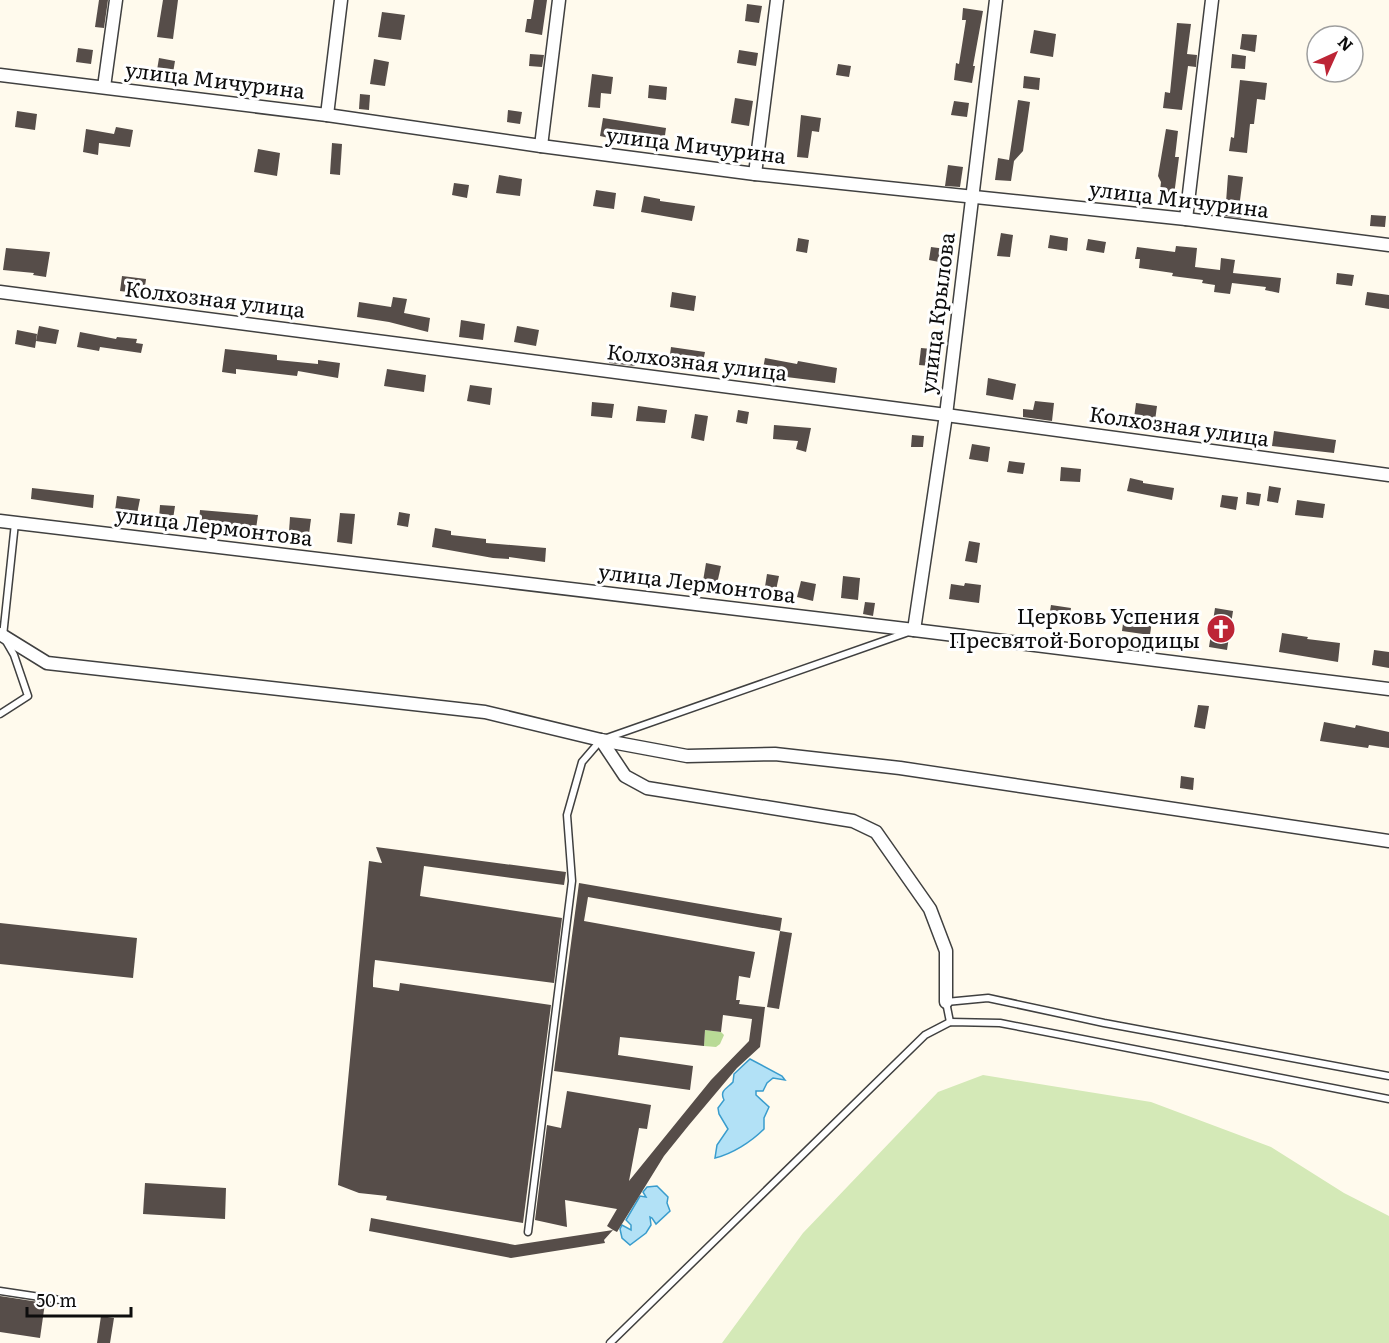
<svg xmlns="http://www.w3.org/2000/svg" width="1389" height="1343" font-family="Literata,serif">
<style>
.green{fill:#d4e9b7}
.forest{fill:#b9da96}
.water{fill:#b2e1f6;stroke:#399ccd;stroke-width:1.5}
.building{fill:#564d49}
.lines{fill:none;stroke-linecap:round;stroke-linejoin:round}
.lane-casing{stroke:#404040;stroke-width:9}
.street-casing{stroke:#404040;stroke-width:15}
.lane{stroke:#fff;stroke-width:6}
.street{stroke:#fff;stroke-width:12}
.labels{text-anchor:middle;stroke-width:6;stroke-linejoin:round;paint-order:stroke}
.street-label{font-size:21px;fill:#0d0d0d;stroke:#fff}
.poi-label{font-size:21px;fill:#0d0d0d;stroke:#fff;text-anchor:end}
</style>
<rect width="100%" height="100%" fill="#fffaed"/>
<polygon class="green" points="983,1075 1151,1102 1271,1147 1344,1193 1389,1216 1389,1343 722,1343 803,1233 938,1092"/>
<polygon class="forest" points="705,1030 721,1032 724,1035 720,1044 716,1047 704,1046"/>
<g class="water">
<path d="M 750,1059 L 782,1076 L 785,1080 L 773,1078 L 767,1083 L 763,1091 L 756,1091 L 756,1095 L 769,1107 L 764,1118 L 764,1129 C 751,1142 732,1154 715,1158 L 717,1145 L 728,1129 L 719,1114 L 718,1108 L 724,1100 C 719,1090 728,1088 733,1082 L 734,1074 Z"/>
<polygon points="657,1186 668,1197 667,1203 670,1211 656,1224 652,1218 650,1217 651,1225 646,1233 630,1245 622,1238 620,1229 622,1225 631,1230 631,1225 626,1220 640,1196 646,1197 643,1192 647,1187"/>
</g>
<g class="building">
<polygon points="99,0 108,0 104,28 95,27"/>
<polygon points="163,0 178,0 173,39 157,37"/>
<polygon points="534,0 547,0 542,35 525,32 527,19 531,19"/>
<polygon points="747,4 762,6 759,23 745,21"/>
<polygon points="963,8 983,11 973,66 975,66 972,83 954,80 956,63 959,64 966,20 962,20"/>
<polygon points="382,12 405,15 401,40 378,37"/>
<polygon points="1177,23 1191,24 1187,54 1197,55 1196,67 1188,66 1182,110 1163,108 1165,92 1170,93"/>
<polygon points="1034,30 1056,34 1053,57 1030,53"/>
<polygon points="1242,34 1257,35 1255,52 1240,49"/>
<polygon points="78,48 93,50 91,64 76,62"/>
<polygon points="739,50 758,53 756,66 737,63"/>
<polygon points="530,54 544,55 542,67 529,66"/>
<polygon points="1232,54 1246,56 1245,69 1231,68"/>
<polygon points="159,58 175,61 172,79 156,76"/>
<polygon points="374,59 389,62 385,86 370,84"/>
<polygon points="838,64 851,66 849,77 836,75"/>
<polygon points="592,74 613,77 611,94 601,93 600,108 588,107"/>
<polygon points="1024,76 1040,78 1039,90 1023,88"/>
<polygon points="1240,80 1267,83 1265,100 1257,99 1254,124 1250,124 1247,153 1229,151 1231,137 1234,138"/>
<polygon points="649,85 667,87 666,100 648,98"/>
<polygon points="360,94 370,95 369,110 359,109"/>
<polygon points="735,98 753,101 749,126 731,123"/>
<polygon points="1018,100 1030,102 1023,151 1014,161 1011,181 995,180 998,158 1009,160"/>
<polygon points="954,101 969,103 967,117 951,115"/>
<polygon points="508,110 522,112 520,124 507,122"/>
<polygon points="17,111 37,114 35,130 15,127"/>
<polygon points="801,115 821,118 819,132 812,131 808,158 797,157"/>
<polygon points="603,118 666,128 663,150 600,136"/>
<polygon points="116,127 133,130 130,147 99,143 98,155 83,152 86,129 114,134"/>
<polygon points="1166,129 1178,131 1175,157 1179,157 1173,203 1159,201 1161,182 1158,176"/>
<polygon points="332,143 342,144 340,175 330,174"/>
<polygon points="258,149 280,153 277,176 254,172"/>
<polygon points="948,165 963,167 960,187 945,186"/>
<polygon points="499,175 522,179 520,196 496,193"/>
<polygon points="1228,175 1243,177 1239,208 1243,208 1241,218 1225,216"/>
<polygon points="454,183 469,185 467,198 452,195"/>
<polygon points="596,190 616,193 614,209 593,206"/>
<polygon points="644,196 660,199 660,201 695,206 692,221 641,212"/>
<polygon points="1371,215 1386,216 1385,227 1370,226"/>
<polygon points="1001,233 1013,235 1010,257 997,256"/>
<polygon points="1050,235 1068,238 1067,251 1048,248"/>
<polygon points="798,238 809,240 807,253 796,251"/>
<polygon points="1088,239 1106,242 1104,253 1086,250"/>
<polygon points="1176,246 1197,248 1195,267 1220,270 1221,258 1235,260 1233,273 1281,278 1279,293 1265,290 1266,287 1232,283 1230,294 1214,292 1215,285 1202,283 1203,280 1172,276 1173,273 1139,268 1140,259 1135,259 1137,247 1175,252"/>
<polygon points="931,247 946,249 944,263 929,260"/>
<polygon points="6,248 50,252 46,277 33,275 34,273 3,270"/>
<polygon points="1337,273 1354,275 1352,286 1336,284"/>
<polygon points="122,276 146,279 144,294 120,291"/>
<polygon points="672,292 696,296 694,311 670,307"/>
<polygon points="1367,292 1389,295 1389,309 1365,305"/>
<polygon points="393,297 407,299 404,313 430,318 428,332 389,322 357,317 359,302 391,307"/>
<polygon points="461,320 485,324 483,340 459,337"/>
<polygon points="39,326 59,330 56,344 36,341"/>
<polygon points="517,326 539,330 536,346 514,342"/>
<polygon points="17,330 37,334 35,348 15,344"/>
<polygon points="80,332 116,339 117,337 137,339 136,343 143,344 141,353 100,347 99,351 77,347"/>
<polygon points="671,347 705,352 702,367 669,362"/>
<polygon points="921,348 932,349 930,366 919,365"/>
<polygon points="225,349 277,355 277,360 318,364 318,360 340,363 338,378 298,371 297,376 236,369 236,374 222,372"/>
<polygon points="610,352 637,355 635,366 609,363"/>
<polygon points="765,358 797,364 798,361 837,368 835,383 762,374"/>
<polygon points="387,369 426,375 424,392 384,386"/>
<polygon points="988,378 1016,384 1013,400 986,395"/>
<polygon points="470,385 492,388 490,405 467,401"/>
<polygon points="1035,401 1054,403 1052,421 1023,417 1023,409 1033,410"/>
<polygon points="592,402 614,404 612,418 591,416"/>
<polygon points="1136,403 1157,406 1154,428 1133,426"/>
<polygon points="638,406 667,410 665,423 636,421"/>
<polygon points="738,410 749,412 747,424 736,422"/>
<polygon points="695,414 708,416 704,441 691,438"/>
<polygon points="774,425 811,428 806,452 796,449 798,441 773,439"/>
<polygon points="1274,431 1336,440 1334,453 1272,446"/>
<polygon points="912,435 924,436 923,447 911,447"/>
<polygon points="972,444 990,447 988,462 969,459"/>
<polygon points="1009,461 1025,463 1023,474 1007,472"/>
<polygon points="1061,467 1081,469 1080,482 1060,481"/>
<polygon points="1130,478 1143,481 1143,483 1174,488 1172,500 1127,491"/>
<polygon points="1269,486 1281,488 1278,503 1267,501"/>
<polygon points="32,488 94,495 93,508 31,499"/>
<polygon points="1247,492 1261,494 1259,506 1246,504"/>
<polygon points="1222,495 1238,497 1236,510 1220,507"/>
<polygon points="117,496 140,499 137,514 115,511"/>
<polygon points="1297,500 1325,504 1323,518 1295,515"/>
<polygon points="160,505 175,506 173,519 159,518"/>
<polygon points="200,510 258,515 256,529 199,521"/>
<polygon points="399,512 410,514 408,527 397,525"/>
<polygon points="340,513 355,514 352,544 337,542"/>
<polygon points="290,517 311,519 309,534 289,532"/>
<polygon points="435,528 451,531 451,535 486,539 486,543 546,548 545,562 509,557 509,559 493,558 432,547"/>
<polygon points="969,541 980,543 977,563 965,561"/>
<polygon points="706,563 721,566 717,584 703,581"/>
<polygon points="767,574 779,576 775,595 764,593"/>
<polygon points="843,576 860,578 858,600 841,598"/>
<polygon points="801,581 816,584 813,601 797,597"/>
<polygon points="965,583 981,585 979,603 949,599 951,584 964,586"/>
<polygon points="865,602 875,603 873,616 863,614"/>
<polygon points="1051,605 1071,608 1069,620 1049,617"/>
<polygon points="1215,608 1233,611 1227,650 1209,647"/>
<polygon points="1124,616 1152,620 1150,635 1122,631"/>
<polygon points="1282,633 1308,637 1307,639 1340,643 1338,662 1279,652"/>
<polygon points="1374,650 1389,652 1389,668 1372,665"/>
<polygon points="1198,705 1209,706 1205,729 1194,727"/>
<polygon points="1324,722 1355,728 1356,725 1389,732 1389,748 1369,745 1368,748 1320,741"/>
<polygon points="1181,776 1194,778 1193,790 1180,788"/>
<polygon points="376,847 566,872 564,885 424,866 420,896 562,918 554,983 375,960 373,979 373,987 399,991 400,983 551,1005 523,1223 386,1200 387,1196 359,1193 338,1185 369,861 382,863"/>
<polygon points="579,883 782,918 780,931 588,897 584,921 755,952 750,978 739,976 736,1000 740,1000 739,1004 765,1007 760,1047 737,1068 689,1125 664,1156 617,1232 613,1230 604,1240 605,1243 511,1258 369,1231 371,1218 515,1245 613,1230 607,1226 617,1209 565,1200 567,1227 535,1220 547,1125 561,1128 567,1091 651,1105 647,1129 639,1128 629,1181 711,1080 749,1041 752,1019 723,1015 721,1032 705,1030 704,1046 620,1037 618,1055 693,1066 690,1090 554,1071"/>
<polygon points="0,923 137,938 133,978 0,964"/>
<polygon points="780,931 792,933 779,1009 767,1007"/>
<polygon points="145,1183 226,1188 225,1219 143,1214"/>
<polygon points="0,1296 45,1303 40,1338 0,1332"/>
<polygon points="101,1316 114,1318 110,1343 97,1343"/>
</g>
<g class="lines">
<g class="lane-casing">
<g id="lane">
<polyline points="0,714 28,696 14,655 3,636 15,523"/>
<polyline points="950,1022 946,1002 988,998 1104,1023 1389,1076"/>
<polyline points="528,1232 572,881 567,815 582,762 601,740 906,633"/>
<polyline points="0,1291 60,1300"/>
<polyline points="610,1343 925,1035 950,1022 1000,1023 1389,1099"/>
</g>
</g>
<g class="street-casing">
<g id="street">
<polyline points="0,75 327,115 541,146 755,174 1186,219 1389,245"/>
<polyline points="104,87 116,0"/>
<polyline points="327,115 341,0"/>
<polyline points="541,146 559,0"/>
<polyline points="755,174 777,0"/>
<polyline points="1186,219 1212,0"/>
<polyline points="0,292 946,415 1389,475"/>
<polyline points="0,521 914,630 1389,689"/>
<polyline points="914,630 946,415 996,0"/>
<polyline points="0,634 47,663 485,712 601,740 687,756 775,754 900,768 1389,841"/>
<polyline points="601,740 625,776 647,788 853,821 876,832 930,909 946,951 946,1002"/>
</g>
</g>
<use href="#lane" class="lane"/>
<use href="#street" class="street"/>
</g>
<defs>
<g id="church-disc" transform="scale(1.5)"><circle r="9.5" fill="#bd2536" stroke="#fff"/><path d="M-1.2-6h2.4v3.5h3.3v2.4h-3.3V6h-2.4V-.1h-3.3v-2.4h3.3Z" fill="#fff"/></g>
</defs>
<g fill-rule="evenodd">
<use href="#church-disc" x="1221" y="629"/>
</g>
<g class="labels">
<g class="street-label">
<text transform="translate(215 81) rotate(7)" y="7">улица Мичурина</text>
<text transform="translate(696 146) rotate(7)" y="7">улица Мичурина</text>
<text transform="translate(1179 200) rotate(7)" y="7">улица Мичурина</text>
<text transform="translate(215 300) rotate(7)" y="7">Колхозная улица</text>
<text transform="translate(938 313) rotate(-83)" y="7">улица Крылова</text>
<text transform="translate(697 363) rotate(7)" y="7">Колхозная улица</text>
<text transform="translate(1179 427) rotate(8)" y="7">Колхозная улица</text>
<text transform="translate(214 527) rotate(7)" y="7">улица Лермонтова</text>
<text transform="translate(697 584) rotate(7)" y="7">улица Лермонтова</text>
</g>
<g class="poi-label">
<text x="1200" y="624">Церковь Успения<tspan x="1200" dy="24">Пресвятой Богородицы</tspan></text>
</g>
</g>
<g transform="translate(1335 54) rotate(45)"><circle r="28" fill="#ffffff" stroke="#9e9e9e" stroke-width="1.5"/>
<path d="M0-4.5L10 22L0 15L-10 22Z" fill="#bd2536"/>
<text y="-9" font-size="16" font-weight="bold" text-anchor="middle" fill="#0d0d0d">N</text>
</g>
<path d="M27 1307v9h104v-9" fill="none" stroke="#0d0d0d" stroke-width="3"/>
<text x="36" y="1307" font-size="18" fill="#0d0d0d" stroke="#ffffff" stroke-width="4.5" paint-order="stroke">50 m</text>
</svg>
